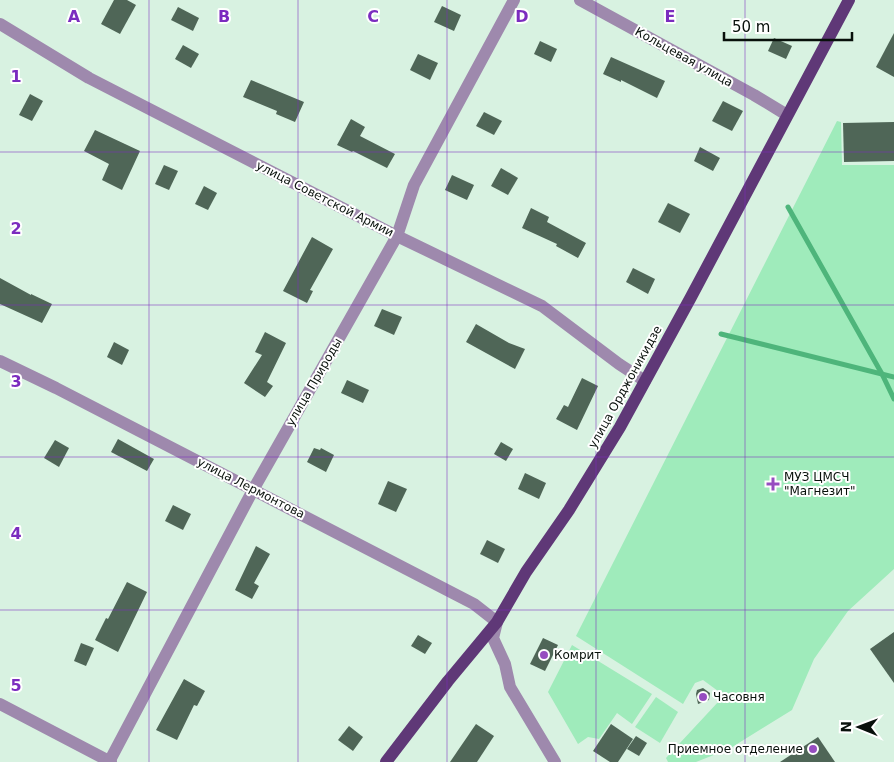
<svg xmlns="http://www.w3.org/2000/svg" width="894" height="762" font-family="'DejaVu Sans',sans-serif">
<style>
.green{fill:#9febbb}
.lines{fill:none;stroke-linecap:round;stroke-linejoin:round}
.stream{stroke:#4eb57b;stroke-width:5}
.building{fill:#4f6657}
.minor{stroke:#9e89ad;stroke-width:12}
.primary{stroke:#5f3877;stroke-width:12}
.grid{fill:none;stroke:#7b2cbf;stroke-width:1;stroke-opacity:0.55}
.poi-dot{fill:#964dc0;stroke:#fff;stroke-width:2}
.labels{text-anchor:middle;stroke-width:4;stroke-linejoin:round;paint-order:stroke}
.street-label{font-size:12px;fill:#08100b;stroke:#fff}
.poi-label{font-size:12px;fill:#08100b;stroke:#fff;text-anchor:start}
.grid-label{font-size:16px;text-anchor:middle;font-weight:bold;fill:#7b2cbf;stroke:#fff;stroke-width:4;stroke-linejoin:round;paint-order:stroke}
</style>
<rect width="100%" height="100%" fill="#d8f2e1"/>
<g class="green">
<polygon points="837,121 841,122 842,165 894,165 894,569 848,611 814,659 792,710 729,749 696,762 668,762 666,758 719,701 718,691 703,680 695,683 683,704 576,636"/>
<polygon points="572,645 652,694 632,724 617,713 599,739 588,737 578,744 548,692"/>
<polygon points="656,697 678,712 660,743 635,727"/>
</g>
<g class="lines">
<g class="stream">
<polyline points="788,207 882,374 894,399"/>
<polyline points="721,334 894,377"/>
</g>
</g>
<g class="building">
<polygon points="114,0 127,0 136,5 120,34 101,24"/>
<polygon points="442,6 461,15 454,31 434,22"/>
<polygon points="178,7 199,18 193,31 171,20"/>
<polygon points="894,33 894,77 876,67"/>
<polygon points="774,38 792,46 786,59 768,51"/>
<polygon points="540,41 557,49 551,62 534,54"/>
<polygon points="183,45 199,54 191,68 175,59"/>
<polygon points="418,54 438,63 430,80 410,70"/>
<polygon points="611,57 665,81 657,98 621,80 621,82 603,74"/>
<polygon points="251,80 304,102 295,122 276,114 277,111 243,97"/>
<polygon points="30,94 43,101 32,121 19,115"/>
<polygon points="723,101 743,111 732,131 712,121"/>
<polygon points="484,112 502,121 494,135 476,126"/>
<polygon points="351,119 365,127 360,136 395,154 387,168 353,151 352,152 337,145"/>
<polygon points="894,122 894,161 844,162 843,123"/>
<polygon points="95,130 140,151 122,190 102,180 109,164 84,151"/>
<polygon points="700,147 720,158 713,171 694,161"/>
<polygon points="164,165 178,171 169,190 155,184"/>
<polygon points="501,168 518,178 508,195 491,186"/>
<polygon points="452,175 474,185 467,200 445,190"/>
<polygon points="204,186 217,193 208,210 195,204"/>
<polygon points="668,203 690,214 680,233 658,222"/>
<polygon points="531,208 549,217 547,222 586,243 578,258 556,246 557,244 522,228"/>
<polygon points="312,237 333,249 310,290 313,291 307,303 283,291"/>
<polygon points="633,268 655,279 648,294 626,282"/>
<polygon points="0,278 31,295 31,294 52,304 42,323 0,304"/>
<polygon points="382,309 402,317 394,335 374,326"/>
<polygon points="476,324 509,343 525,349 515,369 466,342"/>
<polygon points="265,332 286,343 267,382 273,386 265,397 244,383 262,355 255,352"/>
<polygon points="114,342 129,350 122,365 107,357"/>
<polygon points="582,378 598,386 577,430 556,419 564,405 568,407"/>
<polygon points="347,380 369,390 363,403 341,393"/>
<polygon points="118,439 154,459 147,471 111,452"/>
<polygon points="55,440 69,448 59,467 44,458"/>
<polygon points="501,442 513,449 506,461 494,454"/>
<polygon points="314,448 320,450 321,448 334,455 326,472 307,462"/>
<polygon points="525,473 546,483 539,499 518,489"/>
<polygon points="388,481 407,489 396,512 378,504"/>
<polygon points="173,505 191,514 183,530 165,521"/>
<polygon points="487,540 505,549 498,563 480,554"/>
<polygon points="256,546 270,554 254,583 259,586 252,599 235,590"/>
<polygon points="127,582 147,592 118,652 95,640 106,618 108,619"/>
<polygon points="894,632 894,683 870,649"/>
<polygon points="418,635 432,643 425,654 411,646"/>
<polygon points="543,638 558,645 545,671 530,664"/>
<polygon points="81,643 94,648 86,666 74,661"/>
<polygon points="184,679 205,691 197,706 194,705 177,740 156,730"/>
<polygon points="703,688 710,693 709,700 698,704 696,694 697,690"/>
<polygon points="476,724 494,736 477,762 450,762"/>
<polygon points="611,724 633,739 618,762 610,762 593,751"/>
<polygon points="349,726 363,737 353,751 338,740"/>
<polygon points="636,736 647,743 639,756 627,749"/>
<polygon points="818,737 835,762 780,762"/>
</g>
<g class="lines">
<g class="minor">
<polyline points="580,0 754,95 787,115"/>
<polyline points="0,24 89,78 397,236 542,306 619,364 645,381"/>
<polyline points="0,361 56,388 474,604 497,622 493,638 505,664 510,687 555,762"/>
<polyline points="0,704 111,762"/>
<polyline points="109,762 253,490 397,236 414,185 514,0"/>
</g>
<polyline class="primary" points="386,762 448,681 497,622 526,572 569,510 620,427 691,297 849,0"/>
</g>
<path class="grid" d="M 149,0 L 149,762M 298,0 L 298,762M 447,0 L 447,762M 596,0 L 596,762M 745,0 L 745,762M 0,152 L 894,152M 0,305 L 894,305M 0,457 L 894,457M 0,610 L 894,610"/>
<g class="poi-dot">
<path d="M770.5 476.5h5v5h5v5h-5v5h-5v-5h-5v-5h5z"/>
<circle cx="544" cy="655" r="5"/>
<circle cx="703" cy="697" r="5"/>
<circle cx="813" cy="749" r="5"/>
</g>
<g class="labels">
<g class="street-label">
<text transform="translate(684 57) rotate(29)" y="4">Кольцевая улица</text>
<text transform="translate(325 199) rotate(27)" y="4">улица Советской Армии</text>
<text transform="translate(314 382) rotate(-60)" y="4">улица Природы</text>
<text transform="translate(625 387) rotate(-61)" y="4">улица Орджоникидзе</text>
<text transform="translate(251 488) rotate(27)" y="4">улица Лермонтова</text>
</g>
<g class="poi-label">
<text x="784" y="481">МУЗ ЦМСЧ<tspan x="784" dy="14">"Магнезит"</tspan></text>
<text x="554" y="659">Комрит</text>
<text x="713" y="701">Часовня</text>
<text x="803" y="753" text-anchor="end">Приемное отделение</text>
</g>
</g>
<g class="grid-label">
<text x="74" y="22">A</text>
<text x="224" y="22">B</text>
<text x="373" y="22">C</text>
<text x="522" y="22">D</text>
<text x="670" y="22">E</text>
<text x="16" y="82">1</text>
<text x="16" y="234">2</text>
<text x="16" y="387">3</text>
<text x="16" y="539">4</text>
<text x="16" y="691">5</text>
</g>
<g transform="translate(859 727) rotate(271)" stroke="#ffffff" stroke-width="4" paint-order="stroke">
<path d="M0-4L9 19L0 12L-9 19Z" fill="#08100b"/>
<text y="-8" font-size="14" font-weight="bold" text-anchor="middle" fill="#08100b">N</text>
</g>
<path d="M724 32v8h128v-8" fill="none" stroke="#08100b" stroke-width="2.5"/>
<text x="732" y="32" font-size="15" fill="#08100b" stroke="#ffffff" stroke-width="4" paint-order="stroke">50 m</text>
</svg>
